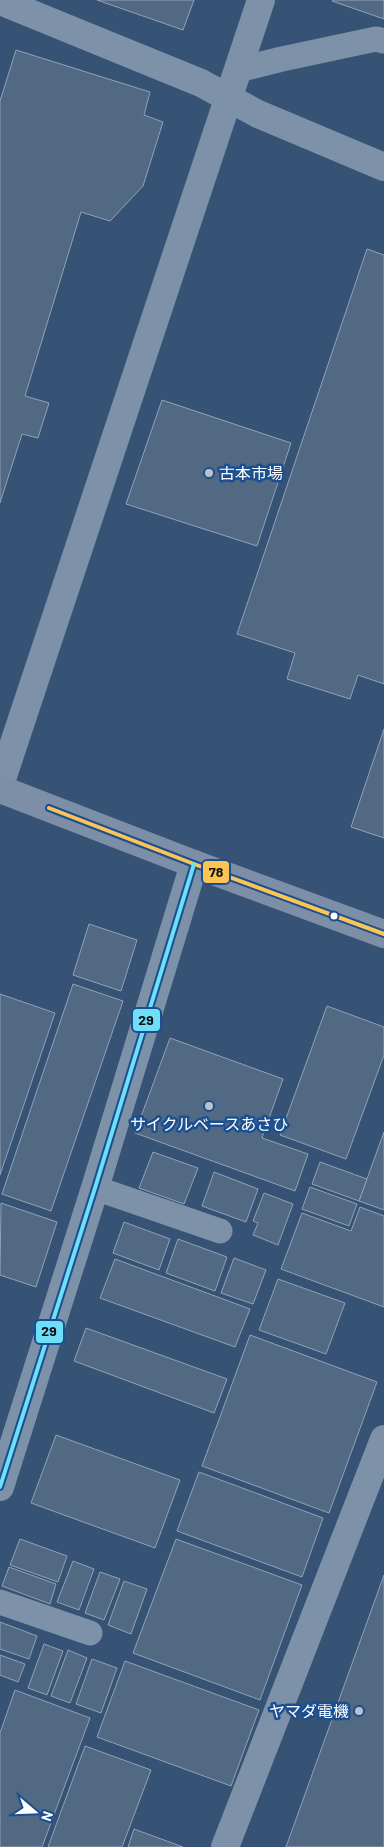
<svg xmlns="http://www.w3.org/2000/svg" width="384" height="1847" font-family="Barlow,'Noto Sans JP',sans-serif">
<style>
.building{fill:#526984;stroke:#92a2b6}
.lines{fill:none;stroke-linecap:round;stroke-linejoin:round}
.service{stroke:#7d92a8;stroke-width:25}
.minor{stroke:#7d92a8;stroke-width:28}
.primary{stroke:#7d8ea7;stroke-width:28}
.bus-1-casing{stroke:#1b4f8f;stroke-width:8}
.bus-2-casing{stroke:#1b4f8f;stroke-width:8}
.bus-1{stroke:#fcc553;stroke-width:4}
.bus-2{stroke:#6ddff8;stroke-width:4}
.poi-dot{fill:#b9c2ce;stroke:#1b4f8f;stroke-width:2}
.bus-dot{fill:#fff;stroke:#1b4f8f;stroke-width:2}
.labels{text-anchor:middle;stroke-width:5;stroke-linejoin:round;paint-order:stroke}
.poi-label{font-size:16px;fill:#fff;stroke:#1b4f8f;text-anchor:start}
.line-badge{stroke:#1b4f8f;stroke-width:2}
.pale-badge-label{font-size:14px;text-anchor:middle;font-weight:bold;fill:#111}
</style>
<rect width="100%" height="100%" fill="#365274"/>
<g class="building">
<polygon points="97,0 194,0 183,30"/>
<polygon points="333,0 384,0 384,19 332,1"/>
<polygon points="16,50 150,92 144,115 163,122 143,186 110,221 81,212 25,396 49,403 38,438 22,434 0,503 0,101"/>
<polygon points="367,249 384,255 384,684 358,675 350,699 287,679 295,653 237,634"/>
<polygon points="162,400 291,443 257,546 126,504"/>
<polygon points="384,729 384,838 351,827"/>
<polygon points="89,924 137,940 121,991 73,975"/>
<polygon points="73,984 123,1001 51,1211 2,1194"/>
<polygon points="0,994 55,1013 0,1175"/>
<polygon points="327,1006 384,1027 384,1055 346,1159 280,1135"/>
<polygon points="170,1038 283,1079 262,1138 308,1154 295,1191 135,1133"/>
<polygon points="384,1132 384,1210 359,1201"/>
<polygon points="153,1152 198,1168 184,1204 139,1188"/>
<polygon points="320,1162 367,1179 359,1201 312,1184"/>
<polygon points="214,1172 258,1189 246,1222 202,1206"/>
<polygon points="310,1187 357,1204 349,1226 302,1209"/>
<polygon points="264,1193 293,1204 278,1245 253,1235 258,1223 253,1221"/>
<polygon points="1,1203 57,1222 36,1287 0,1275"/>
<polygon points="360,1207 384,1216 384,1307 281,1269 302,1213 351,1231"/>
<polygon points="124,1222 170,1239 159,1270 113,1253"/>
<polygon points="178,1239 227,1257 215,1291 166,1273"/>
<polygon points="234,1258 266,1270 253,1304 221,1293"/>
<polygon points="115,1259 250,1309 235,1347 100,1298"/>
<polygon points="278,1279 345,1303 326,1354 259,1330"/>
<polygon points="86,1328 227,1379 214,1413 74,1361"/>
<polygon points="250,1335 377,1382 329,1513 202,1466"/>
<polygon points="56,1435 180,1480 155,1548 31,1503"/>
<polygon points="199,1472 323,1518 302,1577 177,1531"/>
<polygon points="20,1539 67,1556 58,1582 10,1565"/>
<polygon points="176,1539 302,1585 260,1700 133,1653"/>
<polygon points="73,1561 94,1569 79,1610 57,1602"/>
<polygon points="9,1567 56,1584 50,1604 2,1586"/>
<polygon points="100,1572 120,1579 104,1620 85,1613"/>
<polygon points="384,1575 384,1847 286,1847"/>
<polygon points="124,1581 147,1589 131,1634 108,1625"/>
<polygon points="0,1622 37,1636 29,1659 0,1649"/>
<polygon points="44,1644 63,1651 47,1695 28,1688"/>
<polygon points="68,1650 87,1658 70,1703 51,1696"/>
<polygon points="0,1655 25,1664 18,1682 0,1675"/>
<polygon points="92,1659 117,1668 101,1713 76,1704"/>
<polygon points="125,1661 259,1710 231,1786 97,1737"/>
<polygon points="15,1690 90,1718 42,1847 0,1847 0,1733"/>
<polygon points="85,1746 151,1770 122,1847 48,1847"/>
<polygon points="134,1829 183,1847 128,1847"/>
</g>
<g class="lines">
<g class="service">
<polyline points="238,70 282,59 376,39 384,41"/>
<polyline points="95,1188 220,1231"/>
<polyline points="0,1602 90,1633"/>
</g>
<g class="minor">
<polyline points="0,1 201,83 258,114 384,167"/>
<polyline points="0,785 261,0"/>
<polyline points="0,1487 95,1188 194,864"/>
<polyline points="225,1847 384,1439"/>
</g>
<polyline class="primary" points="0,789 194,864 384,934"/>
<g class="bus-1-casing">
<polyline id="bus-1" points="49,808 194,864 384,934"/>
</g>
<g class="bus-2-casing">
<polyline id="bus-2" points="0,1487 95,1188 194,864"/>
</g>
<use href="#bus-1" class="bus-1"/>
<use href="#bus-2" class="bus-2"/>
</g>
<g class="poi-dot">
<circle cx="209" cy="473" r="5"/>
<circle cx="209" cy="1106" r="5"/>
<circle cx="359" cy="1711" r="5"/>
</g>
<circle class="bus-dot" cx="334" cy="916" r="4.5"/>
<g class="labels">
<g class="poi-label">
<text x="219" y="479">古本市場</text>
<text x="209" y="1130" text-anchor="middle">サイクルベースあさひ</text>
<text x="349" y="1717" text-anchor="end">ヤマダ電機</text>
</g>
</g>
<g class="line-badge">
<rect x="202" y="860" width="28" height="24" rx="5" fill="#fcc553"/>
<rect x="132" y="1008" width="29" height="24" rx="5" fill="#6ddff8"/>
<rect x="35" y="1320" width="29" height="24" rx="5" fill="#6ddff8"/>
</g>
<g class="pale-badge-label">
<text x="216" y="877">78</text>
<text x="146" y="1025">29</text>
<text x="49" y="1336">29</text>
</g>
<g transform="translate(35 1812) rotate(109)" stroke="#1b4f8f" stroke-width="4" paint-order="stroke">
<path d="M0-4L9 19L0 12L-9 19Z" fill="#ffffff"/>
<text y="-8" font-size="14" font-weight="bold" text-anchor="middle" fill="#ffffff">N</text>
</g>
</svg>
